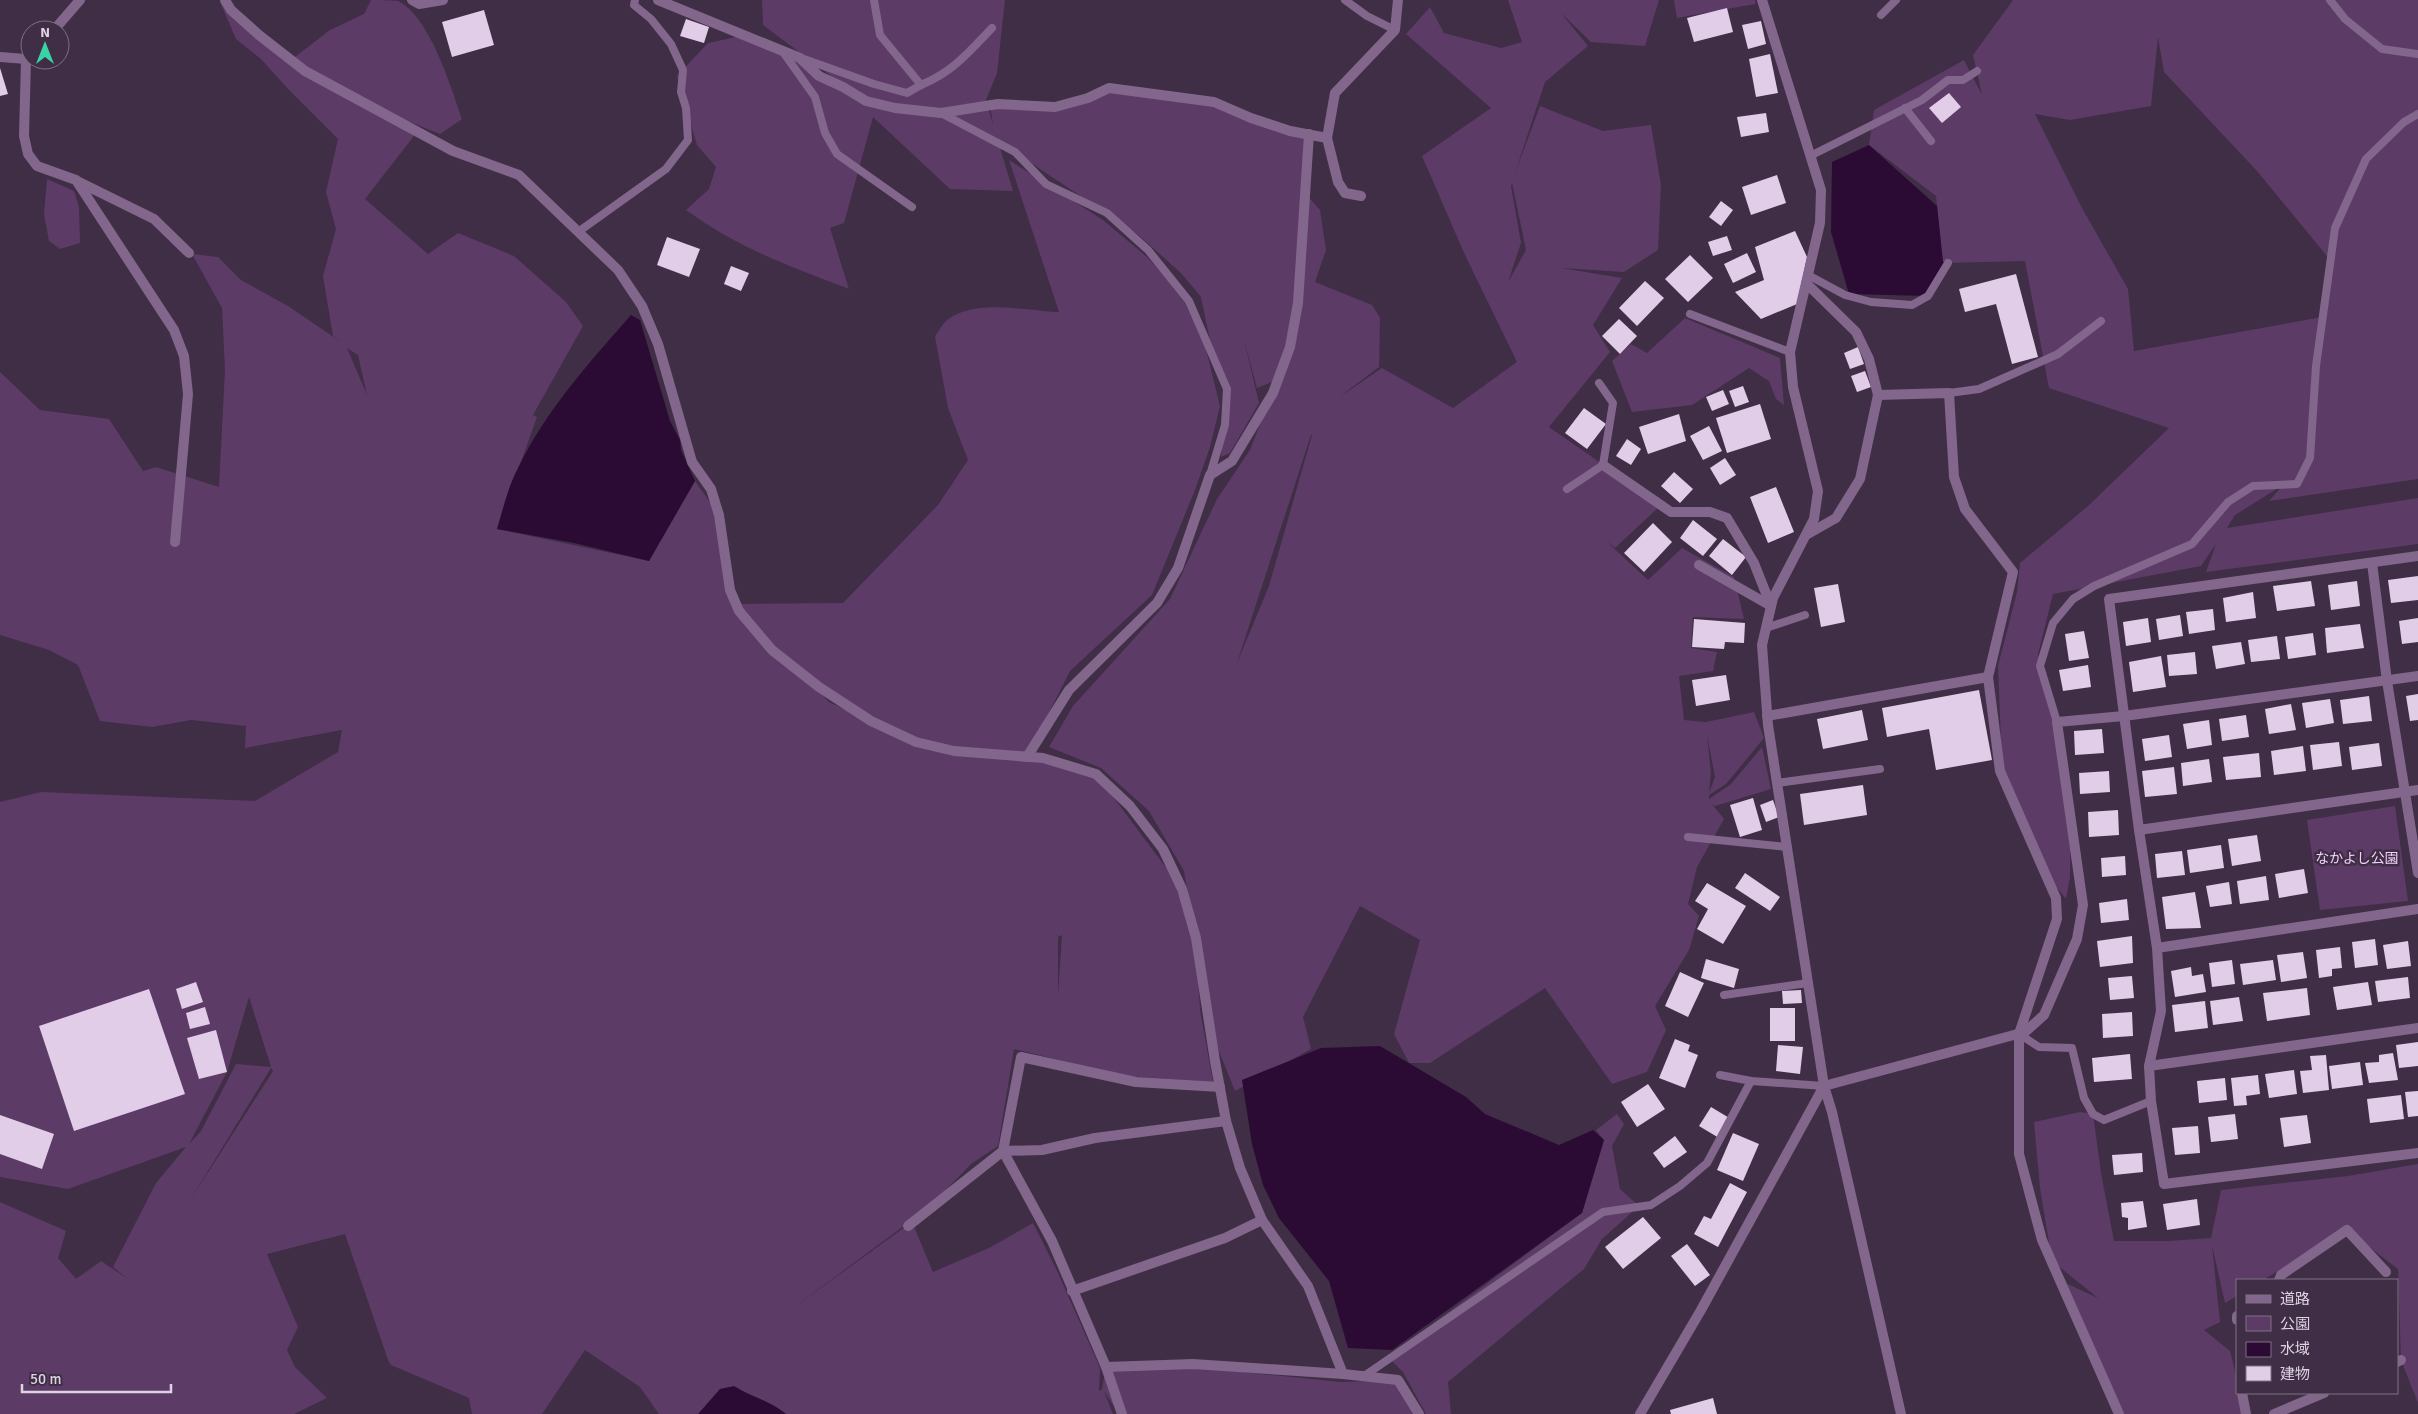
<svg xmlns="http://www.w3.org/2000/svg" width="2418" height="1414" font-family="Signika,'Noto Sans JP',sans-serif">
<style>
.green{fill:#5d3b67;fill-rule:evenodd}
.water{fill:#2b0b34}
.building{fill:#e2cde9}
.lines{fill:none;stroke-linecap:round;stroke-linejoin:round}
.service{stroke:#82668b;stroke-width:8}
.minor{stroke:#82668b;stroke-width:10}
.labels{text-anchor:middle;stroke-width:5;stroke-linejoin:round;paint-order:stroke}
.park-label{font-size:14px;fill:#f1d0fb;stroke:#3f2e45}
</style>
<rect width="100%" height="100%" fill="#3f2e45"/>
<g class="green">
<path d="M 222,0 L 305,73 L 417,132 L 365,199 L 428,254 L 458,233 L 514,256 L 566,302 L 583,326 L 533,415 L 537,417 L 497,529 L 649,561 L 695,481 L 719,515 L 737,604 L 843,603 L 938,505 L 968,460 L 948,408 L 935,336 C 939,331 944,321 950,318 C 979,299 1027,311 1059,312 L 1009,160 L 1103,220 L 1147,257 L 1196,309 L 1220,406 L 1210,447 L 1195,490 L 1152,595 L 1070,671 L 1027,756 L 1096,774 L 1182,889 L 1177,891 L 1195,934 L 1184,871 L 1149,811 L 1101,768 L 1049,747 L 1073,706 L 1170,599 L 1217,499 L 1250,450 L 1277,380 L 1257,388 L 1244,340 L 1259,403 L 1230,453 L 1221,457 L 1227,389 L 1212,350 L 1201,297 L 1181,273 L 1136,233 L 998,141 L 1013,191 L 950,189 L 873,117 L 844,223 L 830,228 L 849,289 C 789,266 738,248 686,210 L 709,189 L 716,167 L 697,145 L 677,76 L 708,43 L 745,35 L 800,58 L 859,97 L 763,25 L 762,0 L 1005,0 L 997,73 L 986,100 L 993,124 L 990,105 L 1055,107 L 1109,88 L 1200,100 L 1309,134 L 1305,193 L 1320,210 L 1326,250 L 1315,282 L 1372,305 L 1380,318 L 1379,367 L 1338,398 L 1382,368 L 1453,408 L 1517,362 L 1465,255 L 1422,156 L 1491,108 L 1406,34 L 1430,7 L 1444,33 L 1501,48 L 1522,42 L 1508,0 L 1659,0 L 1645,46 L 1591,42 L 1561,13 L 1588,46 L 1545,82 L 1515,173 L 1540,106 L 1603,131 L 1651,125 L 1661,185 L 1658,250 L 1624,272 L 1561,268 L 1622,278 L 1593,325 L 1610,352 L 1549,427 L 1661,505 L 1615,548 L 1606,541 L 1648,580 L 1682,548 L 1734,577 L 1744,619 L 1693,617 L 1691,648 L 1717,652 L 1713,671 L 1679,676 L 1684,720 L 1706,722 L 1754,712 L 1764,738 L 1726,784 L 1709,795 L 1709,799 L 1731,784 L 1762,747 L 1771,789 L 1715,806 L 1712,804 L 1724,819 L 1697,867 L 1688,904 L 1699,916 L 1689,950 L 1655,1006 L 1666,1030 L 1647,1072 L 1612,1084 L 1545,988 L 1430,1063 L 1409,1063 L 1394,1034 L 1420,940 L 1360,906 L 1303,1017 L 1311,1049 L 1235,1091 L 1210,1029 L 1196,945 L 1200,1010 L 1213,1082 L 1125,1076 L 1014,1049 L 998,1146 L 971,1164 L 918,1219 L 916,1217 L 789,1311 L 912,1222 L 933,1272 L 991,1247 L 1033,1223 L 1058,1273 L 1100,1368 L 1099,1391 L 1102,1389 L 1106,1367 L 1202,1368 L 1341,1382 L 1398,1380 L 1419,1414 L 1119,1414 L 1104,1391 L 1113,1414 L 659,1414 L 640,1387 L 585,1350 L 542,1414 L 472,1414 L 469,1398 L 391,1365 L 388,1360 L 345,1234 L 267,1254 L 298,1327 L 287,1350 L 295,1367 L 327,1398 L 294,1414 L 0,1414 L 0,1202 L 66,1231 L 58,1258 L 76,1279 L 101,1261 L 128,1279 L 113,1267 L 156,1183 L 186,1147 L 68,1189 L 0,1177 L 0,802 L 41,792 L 255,801 L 338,752 L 342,730 L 245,748 L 246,726 L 191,720 L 152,727 L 100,721 L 78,665 L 49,650 L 0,635 L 0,372 L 40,410 L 109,419 L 143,471 L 156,467 L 219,487 L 225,370 L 222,308 L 192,254 L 218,257 L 241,280 L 288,306 L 341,342 L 333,336 L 323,276 L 336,229 L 326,192 L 338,139 L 289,90 L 261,59 L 236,39 L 220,2 ZM 1512,183 L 1526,250 L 1508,282 L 1521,243 L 1511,186 ZM 347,348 L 358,355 L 367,395 ZM 1312,435 L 1269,586 L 1237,663 L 1311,435 ZM 792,665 L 892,731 L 829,702 ZM 1707,735 L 1715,777 L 1709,793 L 1711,773 ZM 1062,935 L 1058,995 L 1058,937 ZM 249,997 L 271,1067 L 236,1064 L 201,1131 L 189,1144 L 227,1072 ZM 271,1068 L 273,1071 L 189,1202 Z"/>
<path d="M 371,0 C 379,0 391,0 398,1 C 430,17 451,87 462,119 L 440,134 L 366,104 L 291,60 L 330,30 L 364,14 Z"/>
<polygon points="1674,0 1755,0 1755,4 1677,18"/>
<path d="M 2013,0 L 2418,0 L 2418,479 L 2269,501 L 2283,485 L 2235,515 L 2227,528 L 2418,498 L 2418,544 L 2206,572 L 2216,544 L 2201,566 L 2053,594 L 2038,654 L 2071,790 L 2070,877 L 2066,899 L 2046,874 L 2002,765 L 1998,666 L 2017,592 L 2020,563 L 2088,506 L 2169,428 L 2049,388 L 2025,261 L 1943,263 L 1936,196 L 1869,145 L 1874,110 L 1964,60 L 1982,95 L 1973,55 ZM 2158,37 L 2164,72 L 2257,171 L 2331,261 L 2322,317 L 2134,351 L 2128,289 L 2082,208 L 2035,114 L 2070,120 L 2151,106 Z"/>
<polygon points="47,179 74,191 79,207 80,243 60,249 49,241 44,214"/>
<polygon points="1685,318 1780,358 1784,405 1776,399 1769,381 1749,368 1692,405 1632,412 1612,361 1631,344 1647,353"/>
<polygon points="2395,806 2408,901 2320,910 2307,820"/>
<polygon points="2080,1112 2093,1114 2101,1173 2114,1241 2168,1241 2211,1238 2221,1190 2348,1176 2418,1164 2418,1403 2401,1360 2398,1269 2347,1230 2263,1280 2237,1280 2237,1296 2225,1303 2212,1245 2220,1322 2204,1330 2230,1351 2237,1379 2237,1393 2240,1393 2245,1414 2119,1414 2059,1280 2098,1298 2052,1261 2040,1188 2034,1122"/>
<polygon points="1617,1114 1624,1124 1612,1146 1620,1189 1639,1206 1602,1239 1584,1269 1448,1382 1451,1414 1426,1414 1403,1372 1388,1357 1582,1213 1604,1140 1596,1130"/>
</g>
<g class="water">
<polygon points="1869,145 1937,206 1943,262 1948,263 1928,296 1849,294 1831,232 1832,162"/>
<path d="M 631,315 L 640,320 L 670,421 L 680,440 L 681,450 L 695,481 L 649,561 L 574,543 L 497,529 C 503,509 508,487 518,468 C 546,410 589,363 631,315 Z"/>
<polygon points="1380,1046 1466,1097 1485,1114 1559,1145 1593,1130 1604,1140 1582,1213 1392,1350 1348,1348 1329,1281 1279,1218 1263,1185 1252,1144 1242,1080 1321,1048"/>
<path d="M 734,1386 C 751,1397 771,1401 786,1414 L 698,1414 L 720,1389 Z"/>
</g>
<g class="building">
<polygon points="1727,8 1733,32 1694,42 1687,18"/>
<polygon points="484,10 494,45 452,57 442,22"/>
<polygon points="686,19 709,27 704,43 680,36"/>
<polygon points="1761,21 1766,44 1748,49 1742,25"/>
<polygon points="1770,54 1778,93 1756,97 1749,59"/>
<polygon points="0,68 8,94 0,96"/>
<polygon points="1949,93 1961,107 1942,123 1929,108"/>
<polygon points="1766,113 1769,132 1741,137 1737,117"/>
<polygon points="1777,175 1786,203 1751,215 1742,187"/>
<polygon points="1721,201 1733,210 1721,226 1709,217"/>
<polygon points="1795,231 1807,257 1797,304 1761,319 1735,292 1764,280 1755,247"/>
<polygon points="1727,236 1732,250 1713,256 1708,242"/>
<polygon points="667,237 700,249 689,277 657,265"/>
<polygon points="1747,253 1756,272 1733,283 1724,264"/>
<polygon points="1690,255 1713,278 1688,302 1665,279"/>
<polygon points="731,266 749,273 741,291 724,284"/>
<polygon points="2016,274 2038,357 2012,364 1996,304 1965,312 1959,289"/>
<polygon points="1645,281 1664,298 1637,326 1619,308"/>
<polygon points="1619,319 1637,336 1620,354 1602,336"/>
<polygon points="1858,347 1864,364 1850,369 1844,353"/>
<polygon points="1865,371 1871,387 1857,392 1851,376"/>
<polygon points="1743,386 1749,402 1735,407 1729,391"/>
<polygon points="1723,390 1729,404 1712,411 1706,397"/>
<polygon points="1760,404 1771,439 1727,453 1716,418"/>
<polygon points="1584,408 1606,424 1587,449 1565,433"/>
<polygon points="1679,414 1686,441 1648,454 1639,427"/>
<polygon points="1709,426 1722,451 1703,460 1690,436"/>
<polygon points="1627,439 1641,449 1631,465 1616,456"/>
<polygon points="1725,458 1736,475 1720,485 1710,468"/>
<polygon points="1674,472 1693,489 1680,503 1661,486"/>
<polygon points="1776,487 1794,532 1768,543 1750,497"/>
<polygon points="1693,520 1717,539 1703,556 1680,538"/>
<polygon points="1653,523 1672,542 1644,572 1624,553"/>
<polygon points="1723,539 1746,557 1732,575 1709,556"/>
<polygon points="2418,576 2418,600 2391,603 2388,580"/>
<polygon points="2311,581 2315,606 2277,611 2273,586"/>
<polygon points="2357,581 2360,606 2331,610 2328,585"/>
<polygon points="1838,584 1845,622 1821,627 1814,588"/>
<polygon points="2253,592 2256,618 2226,622 2223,598"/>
<polygon points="2213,609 2215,630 2189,634 2186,612"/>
<polygon points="2180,615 2183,636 2159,640 2156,619"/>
<polygon points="2148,618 2151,642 2126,646 2123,622"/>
<polygon points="2418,618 2418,642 2402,644 2399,621"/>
<polygon points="1694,619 1745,623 1744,643 1725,642 1724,649 1692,647"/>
<polygon points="2360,624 2364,648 2327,653 2325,628"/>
<polygon points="2084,631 2089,658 2069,661 2065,634"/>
<polygon points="2313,633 2316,655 2288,659 2285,637"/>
<polygon points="2277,636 2280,659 2251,662 2248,640"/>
<polygon points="2241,642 2245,664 2216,669 2212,646"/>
<polygon points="2195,652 2197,674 2169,676 2167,655"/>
<polygon points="2161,656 2166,687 2133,692 2129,662"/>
<polygon points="2088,665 2091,687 2063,691 2059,670"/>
<polygon points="1726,675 1730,700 1696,706 1692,680"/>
<polygon points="1979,690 1992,760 1936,770 1929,729 1887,737 1882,708"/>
<polygon points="2418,694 2418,720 2410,721 2406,696"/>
<polygon points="2369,696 2372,721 2343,724 2340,700"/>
<polygon points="2330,699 2334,723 2306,728 2302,703"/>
<polygon points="2291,704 2296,730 2269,734 2265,709"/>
<polygon points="1862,710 1868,740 1823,749 1817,719"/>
<polygon points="2246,715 2249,737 2222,741 2219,719"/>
<polygon points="2209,720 2212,745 2187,749 2183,724"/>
<polygon points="2102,729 2104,753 2075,755 2074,731"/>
<polygon points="2169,735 2172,757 2145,761 2142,739"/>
<polygon points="2339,742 2342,766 2313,770 2310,745"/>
<polygon points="2379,743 2382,766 2352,770 2349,747"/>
<polygon points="2303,746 2306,771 2274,775 2271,751"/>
<polygon points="2259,753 2261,777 2226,780 2223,757"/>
<polygon points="2209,759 2212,782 2183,786 2181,763"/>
<polygon points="2174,767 2177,794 2145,797 2142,771"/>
<polygon points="2109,771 2110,792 2080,794 2079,773"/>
<polygon points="1863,785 1867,815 1804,825 1800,794"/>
<polygon points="1753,798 1762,830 1740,837 1730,805"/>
<polygon points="1773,800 1779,817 1766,822 1760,805"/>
<polygon points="2118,810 2119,835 2089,837 2088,812"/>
<polygon points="2257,835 2261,861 2232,866 2228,839"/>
<polygon points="2221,845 2224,868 2190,873 2187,850"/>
<polygon points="2182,851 2185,875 2157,878 2155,854"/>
<polygon points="2125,856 2126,875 2102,877 2101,858"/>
<polygon points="2304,869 2308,893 2279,898 2275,874"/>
<polygon points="1745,873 1780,897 1770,911 1735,888"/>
<polygon points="2266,876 2269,900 2240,904 2237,881"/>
<polygon points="2229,882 2232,904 2210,907 2206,886"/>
<polygon points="1707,883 1746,906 1723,944 1697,929 1708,909 1695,901"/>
<polygon points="2195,892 2201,928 2166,929 2162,897"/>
<polygon points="2127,899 2129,920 2101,923 2099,903"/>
<polygon points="2132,936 2133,963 2100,967 2097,941"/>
<polygon points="2375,939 2378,965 2355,968 2352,942"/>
<polygon points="2408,941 2411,966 2387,969 2383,945"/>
<polygon points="2340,947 2342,968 2332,969 2332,976 2319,978 2316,950"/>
<polygon points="2303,952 2307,978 2281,982 2277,955"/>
<polygon points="1706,959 1739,969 1734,988 1701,978"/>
<polygon points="2232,960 2235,984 2212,987 2209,963"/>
<polygon points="2273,960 2276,980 2243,985 2240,964"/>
<polygon points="2191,967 2192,976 2203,974 2206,992 2175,997 2171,971"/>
<polygon points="1680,972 1704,983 1688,1017 1665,1006"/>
<polygon points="2132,976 2134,998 2110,1000 2108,978"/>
<polygon points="2408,977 2410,998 2378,1002 2375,981"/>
<polygon points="196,982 203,1002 182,1009 176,989"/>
<polygon points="2368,982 2372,1005 2337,1010 2333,987"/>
<polygon points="2307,988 2310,1015 2267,1021 2263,993"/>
<polygon points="149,989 185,1094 74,1131 39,1026"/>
<polygon points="1801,990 1802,1003 1783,1004 1782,991"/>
<polygon points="2239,997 2243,1021 2213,1025 2210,1001"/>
<polygon points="2205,1001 2208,1028 2175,1032 2172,1005"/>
<polygon points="205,1007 210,1024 190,1029 186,1013"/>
<rect x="1770" y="1008" width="25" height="33"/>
<polygon points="2132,1012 2133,1036 2103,1038 2102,1014"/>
<polygon points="216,1030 227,1072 199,1079 187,1038"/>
<polygon points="1675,1039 1690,1045 1688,1051 1698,1055 1685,1088 1659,1078"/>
<polygon points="2418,1042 2418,1066 2399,1068 2396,1045"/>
<polygon points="1778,1045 1803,1047 1800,1074 1776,1071"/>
<polygon points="2393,1053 2398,1080 2369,1083 2365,1063 2379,1062 2379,1055"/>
<polygon points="2130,1054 2132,1079 2094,1082 2092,1058"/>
<polygon points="2326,1055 2329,1090 2303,1093 2300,1071 2312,1070 2310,1056"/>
<polygon points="2360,1062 2363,1085 2332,1089 2329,1066"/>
<polygon points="2294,1070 2297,1094 2269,1098 2265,1074"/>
<polygon points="2258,1075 2260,1094 2246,1096 2247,1105 2234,1106 2231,1078"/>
<polygon points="2225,1078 2227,1100 2199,1103 2197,1081"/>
<polygon points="1648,1084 1665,1109 1637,1127 1621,1102"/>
<polygon points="2418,1091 2418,1116 2408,1117 2405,1092"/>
<polygon points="2401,1095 2404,1119 2370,1123 2367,1099"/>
<polygon points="1711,1107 1731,1119 1719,1138 1699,1126"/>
<polygon points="2235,1114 2238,1139 2211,1142 2208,1117"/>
<polygon points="0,1115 54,1134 42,1169 0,1154"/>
<polygon points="2307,1115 2311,1143 2284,1147 2280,1118"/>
<polygon points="2198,1126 2200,1153 2175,1155 2172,1128"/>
<polygon points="1733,1133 1759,1144 1743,1181 1717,1170"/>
<polygon points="1675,1136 1687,1152 1664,1168 1653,1153"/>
<polygon points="2142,1153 2143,1172 2114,1175 2112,1155"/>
<polygon points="1730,1183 1747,1192 1718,1247 1694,1234 1704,1216 1711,1219"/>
<polygon points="2197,1199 2200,1225 2167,1230 2163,1204"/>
<polygon points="2143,1201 2147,1227 2128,1230 2128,1218 2122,1217 2121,1203"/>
<polygon points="1643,1217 1661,1238 1623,1269 1605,1247"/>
<polygon points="1687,1244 1710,1275 1695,1286 1671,1256"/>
<polygon points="1713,1398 1717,1414 1671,1414 1670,1410"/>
</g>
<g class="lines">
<g class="service">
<path d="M 874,0 L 880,35 L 921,85 C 953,72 969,52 992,28"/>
<polyline points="1345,0 1367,16 1395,30"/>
<polyline points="2330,0 2345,19 2382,49 2418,54"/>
<polyline points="1881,15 1896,0"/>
<polyline points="783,52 815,97 825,133 837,154 912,207"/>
<polyline points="804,59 874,84 907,93 921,85"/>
<polyline points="1905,108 1931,141"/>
<polyline points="941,113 1015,152 1046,184 1107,213 1148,250 1189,301 1227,389 1225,425 1210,475"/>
<polyline points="1810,156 1922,100 1948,80 1963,80 1977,71"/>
<polyline points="578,232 666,169 688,140 686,108 681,92 683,70 671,44 651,19 634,5 635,0"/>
<polyline points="1808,275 1845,295 1871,302 1912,305 1928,296 1948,263"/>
<polyline points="1690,314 1790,352"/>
<polyline points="1949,393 1979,389 2058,354 2101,321"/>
<polyline points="1567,489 1603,465 1613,403 1599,383"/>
<polyline points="1766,628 1805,615"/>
<polyline points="2057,722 2040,666 2053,623 2073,599 2094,586 2192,544 2228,502 2253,486 2297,484 2310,458 2316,366 2335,228 2366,159 2404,122 2418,114"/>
<polyline points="1777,783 1880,769"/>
<polyline points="1688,837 1787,847"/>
<polyline points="1724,995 1808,983"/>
<polyline points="2019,1034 2039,1047 2072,1048 2084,1098 2093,1114 2104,1120 2151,1101"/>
<polyline points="1720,1075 1751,1081 1824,1086"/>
<polyline points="1364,1376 1603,1212 1651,1205 1680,1186 1707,1163 1751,1081"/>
</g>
<g class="minor">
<polyline points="225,0 231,10 259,35 305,71 453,151 519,175 618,270 642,306 658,344 692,462 711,489 719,515 730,590 739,611 772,650 819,687 871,721 916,742 954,751 1043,758 1096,774 1130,806 1163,849 1182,889 1196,938 1215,1061 1226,1121 1240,1168 1262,1220 1308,1286 1343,1374"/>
<polyline points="412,0 419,4 443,0"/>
<polyline points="658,0 800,58 819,76 843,87 866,101 895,108 941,113 998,104 1055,107 1088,98 1109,88 1214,102 1251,118 1290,131 1327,138"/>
<polyline points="1762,0 1821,190 1820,223 1790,352 1793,387 1818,491 1814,519 1773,598 1762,645 1768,725 1824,1086 1832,1112 1901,1414"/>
<polyline points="54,30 80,0"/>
<polyline points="30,55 26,59 24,136 28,154 37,166 76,180 174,330 184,356 188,394 175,542"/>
<polyline points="0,57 26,59"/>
<polyline points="77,181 154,219 189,253"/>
<polyline points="1361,196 1345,193 1338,182 1327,138 1335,93 1395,30 1398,0"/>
<polyline points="1806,283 1856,332 1869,359 1878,395"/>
<polyline points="1603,465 1671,512 1710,512 1727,518 1754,563 1771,606"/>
<polyline points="1806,535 1836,518 1860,479 1878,395 1949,393 1954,477 1965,509 2013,572 1988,677 2000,771 2056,898 2057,919 2019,1034 2019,1154 2042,1240 2119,1414"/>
<polyline points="2418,556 2109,599 2139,830 2157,948 2161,1011 2149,1066 2151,1101 2164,1184 2418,1153"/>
<polyline points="2372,563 2387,681 2418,873"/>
<polyline points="1699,565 1771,606"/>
<polyline points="1767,716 1988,677"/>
<polyline points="1027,757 1069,690 1157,603 1178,568 1210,475 1232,461 1273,393 1290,347 1298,303 1309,134"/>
<polyline points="2139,830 2418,790"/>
<polyline points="2157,948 2418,909"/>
<polyline points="2149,1066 2418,1028"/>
<polyline points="1220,1087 1136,1082 1021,1057 1003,1151 1052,1241 1106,1367 1193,1364 1343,1374 1398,1380 1419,1414"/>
<polyline points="908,1226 1003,1151 1042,1150 1095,1138 1226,1121"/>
<polyline points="2279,1280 2281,1275 2347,1230 2386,1272"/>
<polyline points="1072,1291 1225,1238 1262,1220"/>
<polyline points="2237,1316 2237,1320"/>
<polyline points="2397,1362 2401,1360"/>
<polyline points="1106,1367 1122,1414"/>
<polyline points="2242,1393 2246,1414"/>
<polyline points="1640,1414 1701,1310 1824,1086 2025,1032 2044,1015 2077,939 2083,905 2057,722 2124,716 2418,676"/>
<polyline points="2274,1414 2324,1393"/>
</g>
</g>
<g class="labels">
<g class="park-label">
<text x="2357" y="863">なかよし公園</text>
</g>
</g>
<rect x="2236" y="1279" width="162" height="115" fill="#3f2e45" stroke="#7f7083"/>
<rect x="2246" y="1295" width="25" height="8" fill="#82668b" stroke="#7f7083"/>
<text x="2280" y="1304" font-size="15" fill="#ded3e1">道路</text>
<rect x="2246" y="1316" width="25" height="15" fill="#5d3b67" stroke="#7f7083"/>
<text x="2280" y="1329" font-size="15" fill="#ded3e1">公園</text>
<rect x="2246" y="1342" width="25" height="15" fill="#2b0b34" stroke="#7f7083"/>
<text x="2280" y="1354" font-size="15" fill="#ded3e1">水域</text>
<rect x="2246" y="1366" width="25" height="15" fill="#e2cde9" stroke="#7f7083"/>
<text x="2280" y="1379" font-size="15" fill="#ded3e1">建物</text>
<g transform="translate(45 45)"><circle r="24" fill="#3f2e45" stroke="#7f7083"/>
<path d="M0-4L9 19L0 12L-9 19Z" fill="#38d4a6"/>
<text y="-8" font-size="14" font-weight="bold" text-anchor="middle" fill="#ded3e1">N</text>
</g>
<path d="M22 1384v8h149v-8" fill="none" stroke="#ded3e1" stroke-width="2.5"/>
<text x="30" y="1384" font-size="15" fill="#ded3e1" stroke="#3f2e45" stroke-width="4" paint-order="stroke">50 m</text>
</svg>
